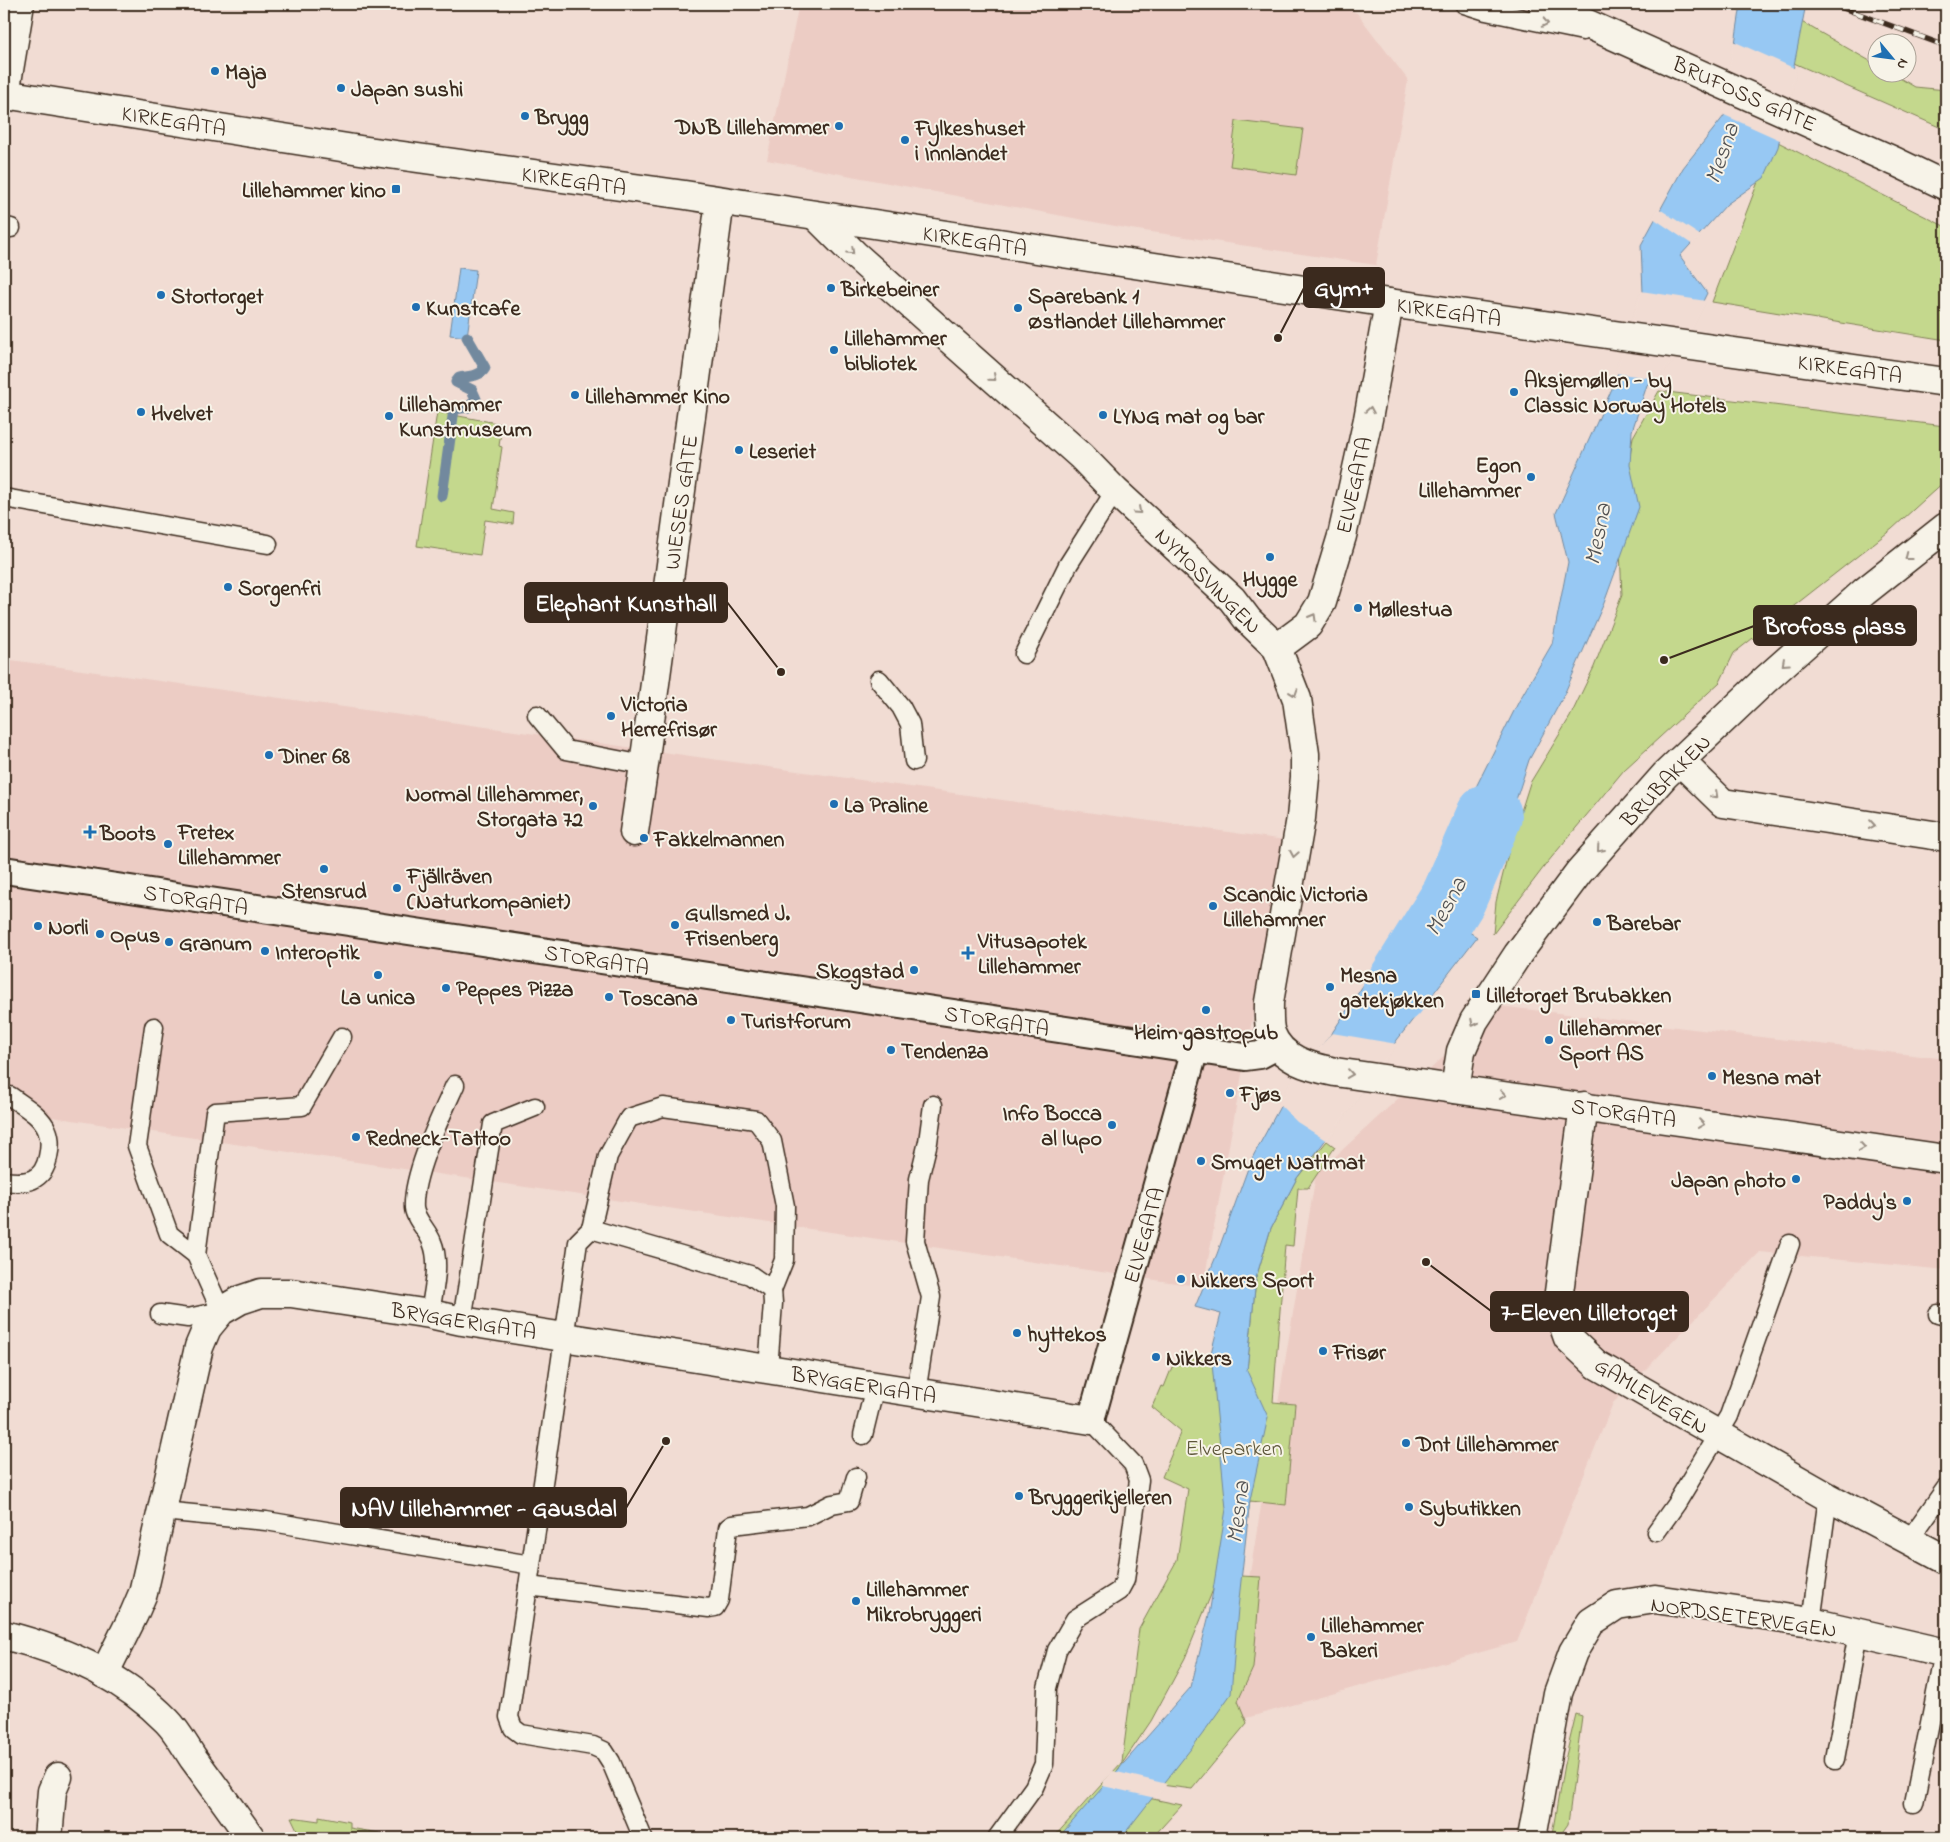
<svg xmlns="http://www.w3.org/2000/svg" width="1950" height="1842" font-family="'Indie Flower',sans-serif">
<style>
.built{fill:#ecccc4}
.green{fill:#c4d88d;stroke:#808156}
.water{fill:#97c8f3;stroke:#72899e}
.pier{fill:#f1dcd3}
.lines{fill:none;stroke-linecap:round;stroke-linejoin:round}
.stream{stroke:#72899e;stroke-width:11}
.river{stroke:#97c8f3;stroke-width:66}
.service-casing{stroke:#3b2a1e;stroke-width:21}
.pedestrian-casing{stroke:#3b2a1e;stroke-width:30}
.minor-casing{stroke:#3b2a1e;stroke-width:31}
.secondary-casing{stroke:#3b2a1e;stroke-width:31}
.primary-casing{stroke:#3b2a1e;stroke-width:31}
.service{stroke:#f7f3e8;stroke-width:18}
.pedestrian{stroke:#f7f3e8;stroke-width:26}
.minor{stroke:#f7f3e8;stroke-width:28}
.secondary{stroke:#f7f3e8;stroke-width:28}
.primary{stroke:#f7f3e8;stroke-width:28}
.rail-casing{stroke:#3b2a1e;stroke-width:5.5}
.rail{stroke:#f7f3e8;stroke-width:4;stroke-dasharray:11;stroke-linecap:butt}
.oneway{stroke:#998e83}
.poi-dot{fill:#1f6fb2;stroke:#f7f3e8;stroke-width:2}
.labels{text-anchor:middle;stroke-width:4;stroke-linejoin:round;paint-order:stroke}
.poi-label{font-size:22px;font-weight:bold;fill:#3b2a1e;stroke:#f7f3e8;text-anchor:start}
.street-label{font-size:22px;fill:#3b2a1e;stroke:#f7f3e8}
.park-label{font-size:22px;fill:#5d563a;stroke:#f7f3e8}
.water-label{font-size:24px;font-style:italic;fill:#525253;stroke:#f7f3e8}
.leader{fill:none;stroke:#3b2a1e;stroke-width:2}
.callout-dot{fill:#3b2a1e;stroke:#f7f3e8;stroke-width:2}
.callout{fill:#3b2a1e;stroke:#3b2a1e;stroke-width:2}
.callout-label{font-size:24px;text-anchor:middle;font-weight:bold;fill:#fff}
</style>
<rect width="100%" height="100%" fill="#f1dcd3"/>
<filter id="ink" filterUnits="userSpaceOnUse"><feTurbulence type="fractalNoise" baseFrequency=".02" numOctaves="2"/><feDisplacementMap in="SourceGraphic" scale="10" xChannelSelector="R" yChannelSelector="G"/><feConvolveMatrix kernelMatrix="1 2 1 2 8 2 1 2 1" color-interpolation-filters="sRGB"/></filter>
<g filter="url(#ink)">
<g class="built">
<polygon points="799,4 1332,4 1357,13 1408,80 1376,265 1131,229 767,160"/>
<polygon points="4,659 1285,840 1203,1287 4,1110"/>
<polygon points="1499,1006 1946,1059 1946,1270 1760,1252 1613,1403 1517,1642 1225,1724 1316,1174"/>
</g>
<g class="green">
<polygon points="1784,12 1877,65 1878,72 1891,73 1915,87 1946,90 1946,130 1787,60"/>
<polygon points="1236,121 1303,129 1296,175 1230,166"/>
<polygon points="1774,140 1946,227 1946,340 1712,302"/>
<polygon points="1659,391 1945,426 1946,480 1892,529 1734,653 1720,682 1624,770 1547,863 1493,934 1496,902 1510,846 1530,783 1570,717 1594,667 1622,595 1619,528 1633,437"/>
<polygon points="437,412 502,424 499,446 502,447 493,509 514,513 513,524 485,520 480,555 417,546"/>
<polygon points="1327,1141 1335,1147 1308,1188 1298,1188 1293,1246 1285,1245 1273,1402 1295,1404 1286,1505 1250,1501 1241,1564 1241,1576 1261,1577 1253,1668 1238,1701 1247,1723 1192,1789 1146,1783 1206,1686 1224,1563 1185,1658 1151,1721 1105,1789 1062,1838 1053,1838 1122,1762 1139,1629 1177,1560 1188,1489 1162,1477 1181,1431 1152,1407 1161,1386 1164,1387 1172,1367 1208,1354 1235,1381 1247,1370 1256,1278 1271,1228 1297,1178"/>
<polygon points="1576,1714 1582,1716 1568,1824 1561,1834 1552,1835 1564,1764"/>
<polygon points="1148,1798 1182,1805 1152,1838 1114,1838"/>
<polygon points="319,1816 350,1822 350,1828 379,1833 380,1838 301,1838 291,1817 319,1821"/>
</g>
<g class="water">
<polygon points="1741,4 1806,4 1778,147 1764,178 1727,204 1680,256 1707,293 1677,354 1647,385 1632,431 1630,465 1639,507 1604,603 1586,644 1563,697 1529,760 1514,806 1473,914 1430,886 1457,838 1460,838 1473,819 1470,799 1519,701 1552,644 1568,562 1556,513 1615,382 1643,292 1641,245 1683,168 1724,116"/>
<polygon points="459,268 476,270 467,337 450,335"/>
<polygon points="1419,900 1477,937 1397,1040 1366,1086 1297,1178 1271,1228 1256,1278 1247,1371 1268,1417 1250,1500 1238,1608 1231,1694 1201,1736 1121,1838 1058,1838 1191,1687 1209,1615 1226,1509 1211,1353 1221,1314 1195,1307 1217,1254 1251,1160 1295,1079 1332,1033"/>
</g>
<g class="pier">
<polygon points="1733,41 1796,69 1782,141 1722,114"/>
<polygon points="1658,208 1701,236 1693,245 1653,218"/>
<polygon points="1641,291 1706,301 1679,355 1656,379 1615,373"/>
<polygon points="1332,1033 1397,1044 1327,1141 1297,1122 1279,1104 1293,1078"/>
<polygon points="1113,1771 1167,1784 1155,1798 1103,1786 1104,1781"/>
</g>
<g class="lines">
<path class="stream" d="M 442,496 L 454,409 L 469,407 L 476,399 L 472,390 L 456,382 L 459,378 C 468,376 480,377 485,368 L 467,337"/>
<polyline class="river" points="1395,992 1454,897 1489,816"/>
<g class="service-casing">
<g id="service">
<polyline points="1464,4 1486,11 1583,31"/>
<polyline points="4,227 11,228"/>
<polyline points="4,498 268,544"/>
<polyline points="1024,654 1068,565 1115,491"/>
<polyline points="879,680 901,707 910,724 914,761"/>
<polyline points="537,715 566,750 644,765"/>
<polyline points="154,1027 137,1146 169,1234 196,1255 221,1311 188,1318 160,1314"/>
<path d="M 4,1181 C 26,1184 43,1182 48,1157 C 50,1148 51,1139 47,1130 C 41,1115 22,1105 10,1096"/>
<polyline points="591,1229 608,1156 629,1118 663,1107 756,1120 772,1141 785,1206 784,1260 772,1290"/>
<polyline points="196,1255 215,1112 302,1106 342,1037"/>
<path d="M 430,1314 C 433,1291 441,1263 432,1242 C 428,1231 415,1219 414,1208 C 412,1175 441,1116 455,1085"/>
<polyline points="1938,1314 1946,1316"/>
<polyline points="462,1321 493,1124 535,1107"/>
<polyline points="916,1393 931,1297 915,1241 919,1179 928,1142 933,1105"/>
<polyline points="863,1435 875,1386"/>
<polyline points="162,1511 266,1521 531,1565"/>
<polyline points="1656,1532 1676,1504 1729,1416 1790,1244"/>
<polyline points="1909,1540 1946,1488"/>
<polyline points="528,1586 709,1608 715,1607 719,1600 728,1528 732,1525 808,1516 832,1504 849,1501 856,1477"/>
<polyline points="1811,1622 1828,1497"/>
<polyline points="1835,1759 1858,1633"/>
<polyline points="1914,1803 1944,1653"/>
<polyline points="643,1838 611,1762 604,1751 593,1746 521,1734 513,1728 509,1717 578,1242 591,1229 750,1275 772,1290 773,1303 768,1369"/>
<polyline points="997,1838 1034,1787 1044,1764 1047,1688 1057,1650 1075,1619 1119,1591 1125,1580 1139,1480 1133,1464 1091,1420"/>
</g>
</g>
<g class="pedestrian-casing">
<g id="pedestrian">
<polyline points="4,870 1245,1057 1260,1055 1277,1046"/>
<polyline points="1091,1420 1195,1049"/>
</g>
</g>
<g class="minor-casing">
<g id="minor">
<polyline points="4,94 360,150 685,195 1389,303 1946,382"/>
<polyline points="4,100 20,4"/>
<path d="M 817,217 L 854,254 L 1081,456 L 1115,491 L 1232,599 L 1248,620 L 1277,648 L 1297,699 L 1305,754 L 1305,777 L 1301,818 L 1269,1002 C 1269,1012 1268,1024 1271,1033 C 1281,1060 1310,1067 1335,1072 L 1946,1159"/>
<polyline points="1277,648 1308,625 1322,602 1342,536 1368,419 1389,303"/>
<polyline points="1680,761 1723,803 1946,837"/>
<polyline points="634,832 644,765 720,201"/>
<polyline points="1455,1089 1461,1051 1474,1021 1518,954 1579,872 1665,775 1764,681 1864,592 1946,527"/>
<polyline points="1584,1106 1557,1307 1568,1338 1597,1365 1828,1497 1946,1560"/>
<path d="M 4,1635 C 64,1650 123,1676 167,1721 C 177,1731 185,1746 193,1758 C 213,1785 232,1811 251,1838"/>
<polyline points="104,1674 134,1614 143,1593 199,1347 207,1328 221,1311 240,1300 261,1293 291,1293 430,1314 462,1321 1091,1420"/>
<polyline points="48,1838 52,1791 58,1777"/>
</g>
</g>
<g class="secondary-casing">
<polyline id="secondary" points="1532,1838 1558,1693 1573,1652 1591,1622 1617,1605 1655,1599 1811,1622 1946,1653"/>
</g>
<g class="primary-casing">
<polyline id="primary" points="1543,4 1896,162 1946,186"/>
</g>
<use href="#service" class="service"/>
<use href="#pedestrian" class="pedestrian"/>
<use href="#minor" class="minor"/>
<use href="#secondary" class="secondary"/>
<use href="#primary" class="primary"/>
<g class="rail-casing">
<polyline id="rail" points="1832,4 1946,46"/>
</g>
<use href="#rail" class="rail"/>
</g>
<defs><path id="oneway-chevron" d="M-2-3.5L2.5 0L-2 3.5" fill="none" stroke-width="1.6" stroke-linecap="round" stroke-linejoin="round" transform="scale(1.25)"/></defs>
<g class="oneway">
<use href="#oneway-chevron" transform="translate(1545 23) rotate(11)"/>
<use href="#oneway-chevron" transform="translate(851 251) rotate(44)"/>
<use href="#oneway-chevron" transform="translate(993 378) rotate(41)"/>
<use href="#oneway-chevron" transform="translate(1370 410) rotate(-80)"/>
<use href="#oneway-chevron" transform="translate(1138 511) rotate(42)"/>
<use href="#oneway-chevron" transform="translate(1908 557) rotate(142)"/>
<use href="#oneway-chevron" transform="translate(1313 617) rotate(-60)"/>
<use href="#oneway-chevron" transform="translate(1785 663) rotate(138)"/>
<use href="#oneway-chevron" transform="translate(1294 693) rotate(71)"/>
<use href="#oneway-chevron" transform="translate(1715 795) rotate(43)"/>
<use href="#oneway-chevron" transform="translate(1872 825) rotate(8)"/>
<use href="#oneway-chevron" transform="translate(1600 849) rotate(131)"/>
<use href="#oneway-chevron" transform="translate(1294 854) rotate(100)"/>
<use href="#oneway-chevron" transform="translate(1474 1023) rotate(117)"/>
<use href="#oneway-chevron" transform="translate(1350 1074) rotate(8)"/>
<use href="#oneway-chevron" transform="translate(1503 1095) rotate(8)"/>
<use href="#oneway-chevron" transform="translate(1701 1124) rotate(8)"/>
<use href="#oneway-chevron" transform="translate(1862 1147) rotate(8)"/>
</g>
</g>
<g class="poi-dot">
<circle cx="215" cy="71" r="5"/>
<circle cx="341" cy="88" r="5"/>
<circle cx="525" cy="116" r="5"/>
<circle cx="839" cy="126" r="5"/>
<circle cx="905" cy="140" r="5"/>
<rect x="391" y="184" width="10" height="10" rx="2.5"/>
<circle cx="831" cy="288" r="5"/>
<circle cx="161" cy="295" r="5"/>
<circle cx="416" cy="307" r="5"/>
<circle cx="1018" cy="308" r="5"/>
<circle cx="834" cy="350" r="5"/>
<circle cx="1514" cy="392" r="5"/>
<circle cx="575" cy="395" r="5"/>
<circle cx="141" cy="412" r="5"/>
<circle cx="1103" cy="415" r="5"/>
<circle cx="389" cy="416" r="5"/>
<circle cx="739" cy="450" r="5"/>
<circle cx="1531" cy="477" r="5"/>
<circle cx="1270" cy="557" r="5"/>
<circle cx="228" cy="587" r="5"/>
<circle cx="1358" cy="608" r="5"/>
<circle cx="611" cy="716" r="5"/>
<circle cx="269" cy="755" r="5"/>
<circle cx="834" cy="804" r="5"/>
<circle cx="593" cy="806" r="5"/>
<path d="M87.5 824.5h5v5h5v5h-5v5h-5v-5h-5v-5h5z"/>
<circle cx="644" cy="838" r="5"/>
<circle cx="168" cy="844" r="5"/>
<circle cx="324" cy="869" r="5"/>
<circle cx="397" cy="888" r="5"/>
<circle cx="1213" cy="906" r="5"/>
<circle cx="1597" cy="922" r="5"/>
<circle cx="675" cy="925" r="5"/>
<circle cx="38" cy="926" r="5"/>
<circle cx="100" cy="934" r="5"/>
<circle cx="169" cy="942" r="5"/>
<circle cx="265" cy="951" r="5"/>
<path d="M965.5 945.5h5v5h5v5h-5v5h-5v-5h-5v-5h5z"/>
<circle cx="914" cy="970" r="5"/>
<circle cx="378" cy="975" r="5"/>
<circle cx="1330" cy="987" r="5"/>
<circle cx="446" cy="988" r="5"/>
<rect x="1471" y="989" width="10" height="10" rx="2.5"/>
<circle cx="609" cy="997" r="5"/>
<circle cx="1206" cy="1010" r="5"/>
<circle cx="731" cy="1020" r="5"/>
<circle cx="1549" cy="1040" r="5"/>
<circle cx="891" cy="1050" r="5"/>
<circle cx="1712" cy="1076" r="5"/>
<circle cx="1230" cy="1093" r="5"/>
<circle cx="1112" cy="1125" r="5"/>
<circle cx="356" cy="1137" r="5"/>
<circle cx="1201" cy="1161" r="5"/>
<circle cx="1796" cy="1179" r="5"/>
<circle cx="1907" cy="1201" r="5"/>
<circle cx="1181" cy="1279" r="5"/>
<circle cx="1017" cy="1333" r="5"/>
<circle cx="1323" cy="1351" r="5"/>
<circle cx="1156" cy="1357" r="5"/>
<circle cx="1406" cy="1443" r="5"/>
<circle cx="1019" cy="1496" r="5"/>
<circle cx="1409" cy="1507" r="5"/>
<circle cx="856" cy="1601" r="5"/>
<circle cx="1311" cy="1637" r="5"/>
</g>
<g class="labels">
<g class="poi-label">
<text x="225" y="79">Maja</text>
<text x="351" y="96">Japan sushi</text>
<text x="535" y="124">Brygg</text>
<text x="829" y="134" text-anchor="end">DNB Lillehammer</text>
<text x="915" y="135">Fylkeshuset<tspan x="915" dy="25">i Innlandet</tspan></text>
<text x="386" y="197" text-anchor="end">Lillehammer kino</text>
<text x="841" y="296">Birkebeiner</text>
<text x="171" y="303">Stortorget</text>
<text x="1028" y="303">Sparebank 1<tspan x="1028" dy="25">Østlandet Lillehammer</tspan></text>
<text x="426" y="315">Kunstcafe</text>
<text x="844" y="345">Lillehammer<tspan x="844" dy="25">bibliotek</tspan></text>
<text x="1524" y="387">Aksjemøllen - by<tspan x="1524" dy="25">Classic Norway Hotels</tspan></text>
<text x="585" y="403">Lillehammer Kino</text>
<text x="399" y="411">Lillehammer<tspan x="399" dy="25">Kunstmuseum</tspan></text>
<text x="151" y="420">Hvelvet</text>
<text x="1113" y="423">LYNG mat og bar</text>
<text x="749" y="458">Leseriet</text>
<text x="1521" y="472" text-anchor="end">Egon<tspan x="1521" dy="25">Lillehammer</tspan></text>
<text x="1270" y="586" text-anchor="middle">Hygge</text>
<text x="238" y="595">Sorgenfri</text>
<text x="1368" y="616">Møllestua</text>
<text x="621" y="711">Victoria<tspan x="621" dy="25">Herrefrisør</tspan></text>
<text x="279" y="763">Diner 68</text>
<text x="583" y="801" text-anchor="end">Normal Lillehammer,<tspan x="583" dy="25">Storgata 72</tspan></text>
<text x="844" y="812">La Praline</text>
<text x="178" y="839">Fretex<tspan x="178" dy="25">Lillehammer</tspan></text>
<text x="100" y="840">Boots</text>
<text x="654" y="846">Fakkelmannen</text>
<text x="407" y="883">Fjällräven<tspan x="407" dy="25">(Naturkompaniet)</tspan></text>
<text x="324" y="898" text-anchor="middle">Stensrud</text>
<text x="1223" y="901">Scandic Victoria<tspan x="1223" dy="25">Lillehammer</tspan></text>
<text x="685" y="920">Gullsmed J.<tspan x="685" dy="25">Frisenberg</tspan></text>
<text x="1607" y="930">Barebar</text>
<text x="48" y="934">Norli</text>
<text x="110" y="942">Opus</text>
<text x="978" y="948">Vitusapotek<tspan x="978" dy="25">Lillehammer</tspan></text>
<text x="179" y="950">Granum</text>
<text x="275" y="959">Interoptik</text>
<text x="904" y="978" text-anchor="end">Skogstad</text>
<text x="1340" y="982">Mesna<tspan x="1340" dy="25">gatekjøkken</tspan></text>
<text x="456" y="996">Peppes Pizza</text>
<text x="1486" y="1002">Lilletorget Brubakken</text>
<text x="378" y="1004" text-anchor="middle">La unica</text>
<text x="619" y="1005">Toscana</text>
<text x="741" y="1028">Turistforum</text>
<text x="1559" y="1035">Lillehammer<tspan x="1559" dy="25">Sport AS</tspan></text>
<text x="1206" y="1039" text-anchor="middle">Heim gastropub</text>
<text x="901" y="1058">Tendenza</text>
<text x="1722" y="1084">Mesna mat</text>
<text x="1240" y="1101">Fjøs</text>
<text x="1102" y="1120" text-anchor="end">Info Bocca<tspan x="1102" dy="25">al lupo</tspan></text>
<text x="366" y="1145">Redneck-Tattoo</text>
<text x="1211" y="1169">Smuget Nattmat</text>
<text x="1786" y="1187" text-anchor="end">Japan photo</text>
<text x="1897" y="1209" text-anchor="end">Paddy's</text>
<text x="1191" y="1287">Nikkers Sport</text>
<text x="1027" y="1341">hyttekos</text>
<text x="1333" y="1359">Frisør</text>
<text x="1166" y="1365">Nikkers</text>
<text x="1416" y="1451">Dnt Lillehammer</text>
<text x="1029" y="1504">Bryggerikjelleren</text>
<text x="1419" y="1515">Sybutikken</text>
<text x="866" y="1596">Lillehammer<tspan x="866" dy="25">Mikrobryggeri</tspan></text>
<text x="1321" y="1632">Lillehammer<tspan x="1321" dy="25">Bakeri</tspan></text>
</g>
<g class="street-label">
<text transform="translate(1745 93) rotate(24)" y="8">BRUFOSS GATE</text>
<text transform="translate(174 120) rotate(9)" y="8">KIRKEGATA</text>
<text transform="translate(574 180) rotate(8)" y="8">KIRKEGATA</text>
<text transform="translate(975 240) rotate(9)" y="8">KIRKEGATA</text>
<text transform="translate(1449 311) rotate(8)" y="8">KIRKEGATA</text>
<text transform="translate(1850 368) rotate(8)" y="8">KIRKEGATA</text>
<text transform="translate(1353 485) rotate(-77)" y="8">ELVEGATA</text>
<text transform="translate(680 502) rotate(-82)" y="8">WIESES GATE</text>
<text transform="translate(1209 580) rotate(45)" y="8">NYMOSVINGEN</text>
<text transform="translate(1665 780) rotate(-46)" y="8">BRUBAKKEN</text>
<text transform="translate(196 899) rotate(9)" y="8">STORGATA</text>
<text transform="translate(597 959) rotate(9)" y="8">STORGATA</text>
<text transform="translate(997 1020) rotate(9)" y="8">STORGATA</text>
<text transform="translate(1624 1112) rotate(8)" y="8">STORGATA</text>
<text transform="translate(1143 1235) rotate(-74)" y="8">ELVEGATA</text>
<text transform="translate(464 1320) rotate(9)" y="8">BRYGGERIGATA</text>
<text transform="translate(864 1384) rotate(9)" y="8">BRYGGERIGATA</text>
<text transform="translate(1652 1395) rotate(31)" y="8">GAMLEVEGEN</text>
<text transform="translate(1744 1616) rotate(8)" y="8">NORDSETERVEGEN</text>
</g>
<g class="park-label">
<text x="1234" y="1455">Elveparken</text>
</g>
<g class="water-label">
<text transform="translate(1721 153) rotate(-71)" y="8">Mesna</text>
<text transform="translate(1597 534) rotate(-79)" y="8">Mesna</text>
<text transform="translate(1445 906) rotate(-61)" y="8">Mesna</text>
<text transform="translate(1237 1512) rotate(-83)" y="8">Mesna</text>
</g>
</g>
<path class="leader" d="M1278 338L1304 288M781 672L727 602M1664 660L1754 626M1426 1262L1491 1311M666 1441L626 1508"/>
<g class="callout-dot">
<circle cx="1278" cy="338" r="5"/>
<circle cx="781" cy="672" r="5"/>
<circle cx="1664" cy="660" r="5"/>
<circle cx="1426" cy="1262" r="5"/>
<circle cx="666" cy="1441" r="5"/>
</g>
<g class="callout">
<rect x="1304" y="268" width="80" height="39" rx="5"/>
<rect x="525" y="583" width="202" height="39" rx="5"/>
<rect x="1754" y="606" width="162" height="39" rx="5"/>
<rect x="1491" y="1292" width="197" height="39" rx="5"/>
<rect x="341" y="1488" width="285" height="39" rx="5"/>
</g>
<g class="callout-label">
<text x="1344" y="296">Gym+</text>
<text x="626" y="611">Elephant Kunsthall</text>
<text x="1835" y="634">Brofoss plass</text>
<text x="1589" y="1320">7-Eleven Lilletorget</text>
<text x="484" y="1516">NAV Lillehammer - Gausdal</text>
</g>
<rect width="1950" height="1842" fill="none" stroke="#f7f3e8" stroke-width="20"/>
<rect x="10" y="10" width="1930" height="1822" fill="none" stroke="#3b2a1e" stroke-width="2" filter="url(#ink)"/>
<g transform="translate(1892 58) rotate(119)"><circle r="24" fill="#f7f3e8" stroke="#aca397"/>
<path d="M0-4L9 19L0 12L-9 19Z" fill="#1f6fb2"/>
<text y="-8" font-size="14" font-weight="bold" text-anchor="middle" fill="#3b2a1e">N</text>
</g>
</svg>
